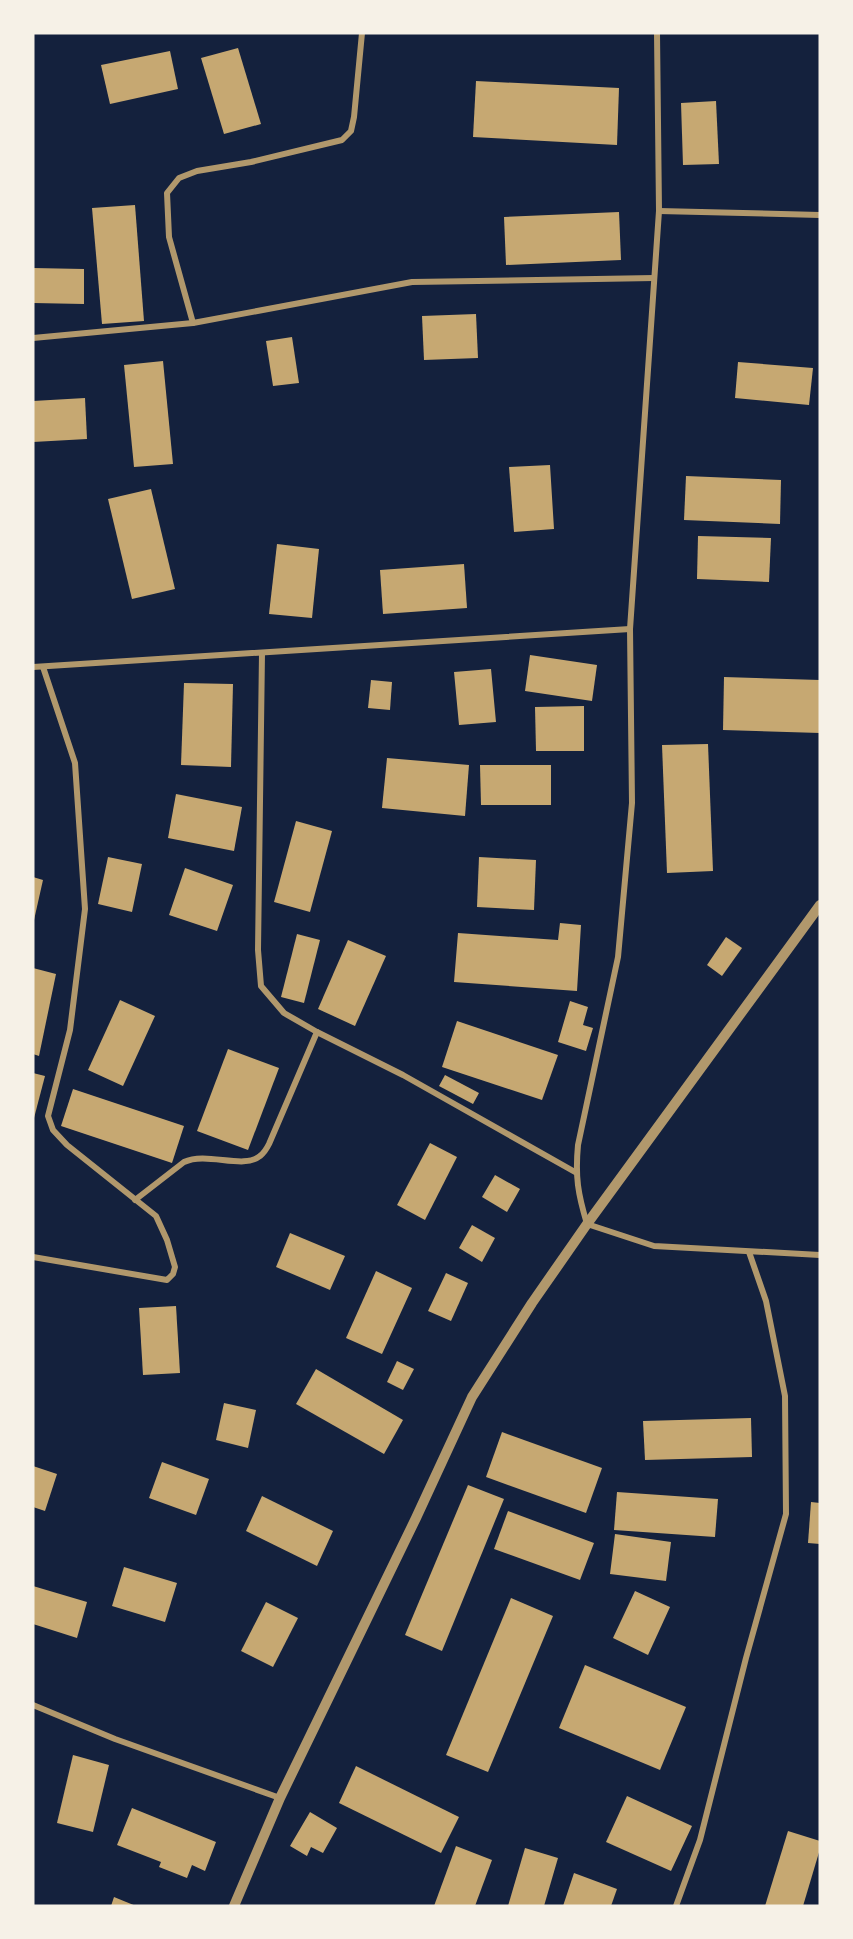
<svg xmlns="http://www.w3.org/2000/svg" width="853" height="1939" font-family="Commissioner,sans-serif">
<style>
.building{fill:#c6a872}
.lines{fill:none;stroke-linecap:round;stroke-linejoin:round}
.minor{stroke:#b1986c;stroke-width:6}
.tertiary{stroke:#b1986c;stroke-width:10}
</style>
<rect width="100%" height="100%" fill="#14213d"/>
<g class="building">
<polygon points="238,48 261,124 224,134 201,58"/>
<polygon points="170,51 178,89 110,104 101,65"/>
<polygon points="476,81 619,88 617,145 473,137"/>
<polygon points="716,101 719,164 683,165 681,103"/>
<polygon points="135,205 144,321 102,324 92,208"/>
<polygon points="619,212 621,260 506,265 504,217"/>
<polygon points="33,268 84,269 84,304 33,303"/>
<polygon points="476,314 478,358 424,360 422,316"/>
<polygon points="292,337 299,383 273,386 266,341"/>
<polygon points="163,361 173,464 134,467 124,365"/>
<polygon points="738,362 813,368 809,405 735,398"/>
<polygon points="85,398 87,439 33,442 33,401"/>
<polygon points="550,465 554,529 514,532 509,467"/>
<polygon points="686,476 781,480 780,524 684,520"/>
<polygon points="151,489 175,589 132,599 108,499"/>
<polygon points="698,536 771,538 769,582 697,579"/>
<polygon points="277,544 319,549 312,618 269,614"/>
<polygon points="464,564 467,608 383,614 380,570"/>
<polygon points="530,655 597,665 592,701 525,691"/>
<polygon points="491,669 496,722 459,725 454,672"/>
<polygon points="724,677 820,680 820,733 723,730"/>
<polygon points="371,680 392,682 390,710 368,708"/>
<polygon points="184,683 233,684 231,767 181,765"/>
<polygon points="584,706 584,751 536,751 535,707"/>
<polygon points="708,744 713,871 667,873 662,745"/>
<polygon points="387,758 469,765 465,816 382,808"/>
<polygon points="480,765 551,765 551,805 481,805"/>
<polygon points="176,794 242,807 234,851 168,838"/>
<polygon points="296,821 332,831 310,912 274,902"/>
<polygon points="108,857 142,864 132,912 98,904"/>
<polygon points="479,857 536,860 534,910 477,907"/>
<polygon points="185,868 233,885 217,931 169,915"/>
<polygon points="33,877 43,880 34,920 33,920"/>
<polygon points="560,923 581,925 577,991 454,982 458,933 558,940"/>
<polygon points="297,934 320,940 304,1003 281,997"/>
<polygon points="726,937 742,948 722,976 707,965"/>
<polygon points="348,940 386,956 355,1026 318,1009"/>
<polygon points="33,968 56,974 39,1056 33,1054"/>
<polygon points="120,1000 155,1016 123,1086 88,1070"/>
<polygon points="570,1001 588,1007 583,1025 593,1028 586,1051 558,1042"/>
<polygon points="457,1021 558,1055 542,1100 442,1067"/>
<polygon points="228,1049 279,1068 248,1150 197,1131"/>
<polygon points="33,1073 45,1076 34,1118 33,1118"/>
<polygon points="445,1075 479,1093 473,1104 439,1086"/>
<polygon points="73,1089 184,1126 172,1163 61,1126"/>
<polygon points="430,1143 457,1157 425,1220 397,1205"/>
<polygon points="495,1175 520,1189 507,1212 482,1197"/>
<polygon points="472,1225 495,1238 482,1262 459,1248"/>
<polygon points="290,1233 345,1256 330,1290 276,1267"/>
<polygon points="376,1271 412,1288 382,1354 346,1338"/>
<polygon points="446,1273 468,1283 451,1321 428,1311"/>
<polygon points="176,1306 180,1373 143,1375 139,1308"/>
<polygon points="397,1361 414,1369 403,1390 387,1382"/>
<polygon points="316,1369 403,1420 384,1454 296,1404"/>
<polygon points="224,1403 256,1410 248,1448 216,1440"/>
<polygon points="751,1418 752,1457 645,1460 643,1421"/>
<polygon points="502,1432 602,1468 586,1513 486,1477"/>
<polygon points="162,1462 209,1479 196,1515 149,1498"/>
<polygon points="33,1466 57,1474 45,1511 33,1507"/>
<polygon points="468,1485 504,1499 442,1651 405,1635"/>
<polygon points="617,1492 718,1499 715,1537 614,1530"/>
<polygon points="262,1496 333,1531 317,1566 246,1531"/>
<polygon points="811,1502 820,1503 820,1544 808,1543"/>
<polygon points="508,1511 594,1543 580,1580 494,1549"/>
<polygon points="615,1534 671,1542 666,1581 610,1574"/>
<polygon points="124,1567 177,1583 165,1622 112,1606"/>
<polygon points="33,1586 87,1602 77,1638 33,1624"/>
<polygon points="635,1591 670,1607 648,1655 613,1638"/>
<polygon points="511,1598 553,1616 488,1772 446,1755"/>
<polygon points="266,1602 298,1618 273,1667 241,1651"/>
<polygon points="585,1665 686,1707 660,1770 559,1728"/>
<polygon points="73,1755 109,1765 93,1832 57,1823"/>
<polygon points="356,1766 459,1817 441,1853 339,1803"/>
<polygon points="627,1796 692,1826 671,1871 606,1842"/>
<polygon points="132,1808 216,1842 205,1871 192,1865 187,1878 159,1867 161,1862 117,1845"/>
<polygon points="310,1812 337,1828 323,1853 311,1847 307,1856 290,1846"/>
<polygon points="788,1831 820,1841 820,1849 803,1906 765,1906"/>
<polygon points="456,1846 492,1860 475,1906 434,1906"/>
<polygon points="525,1848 558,1858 544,1906 508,1906"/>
<polygon points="574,1873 617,1889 611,1906 563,1906"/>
<polygon points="114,1897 136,1906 111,1906"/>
</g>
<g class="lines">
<g class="minor">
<path d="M 657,33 L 659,211 L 630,629 L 632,803 L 618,957 L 578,1145 C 575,1177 578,1194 587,1224 L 654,1246 L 820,1255"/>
<polyline points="659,211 820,215"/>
<polyline points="193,323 169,237 167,193 179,178 197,171 251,162 342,140 351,131 354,117 362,33"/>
<polyline points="33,338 193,323 412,282 654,278"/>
<polyline points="262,653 258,950 261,986 284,1013 317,1032 403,1075 575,1172"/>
<polyline points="33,667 630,629"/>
<path d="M 135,1200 L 184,1162 C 207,1151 243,1170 260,1156 C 264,1153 267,1148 269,1144 L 317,1032"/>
<polyline points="33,1257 167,1280 173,1274 175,1267 167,1240 156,1216 67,1145 53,1130 48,1116 70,1030 85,909 75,763 43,667"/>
<polyline points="33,1705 115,1739 280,1798"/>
<polyline points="676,1906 700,1840 746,1658 786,1514 785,1396 766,1301 749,1252"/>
</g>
<polyline class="tertiary" points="234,1906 280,1798 416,1518 472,1397 532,1303 587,1224 820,905"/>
</g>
<rect width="853" height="1939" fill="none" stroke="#f6f1e7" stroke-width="69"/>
</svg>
